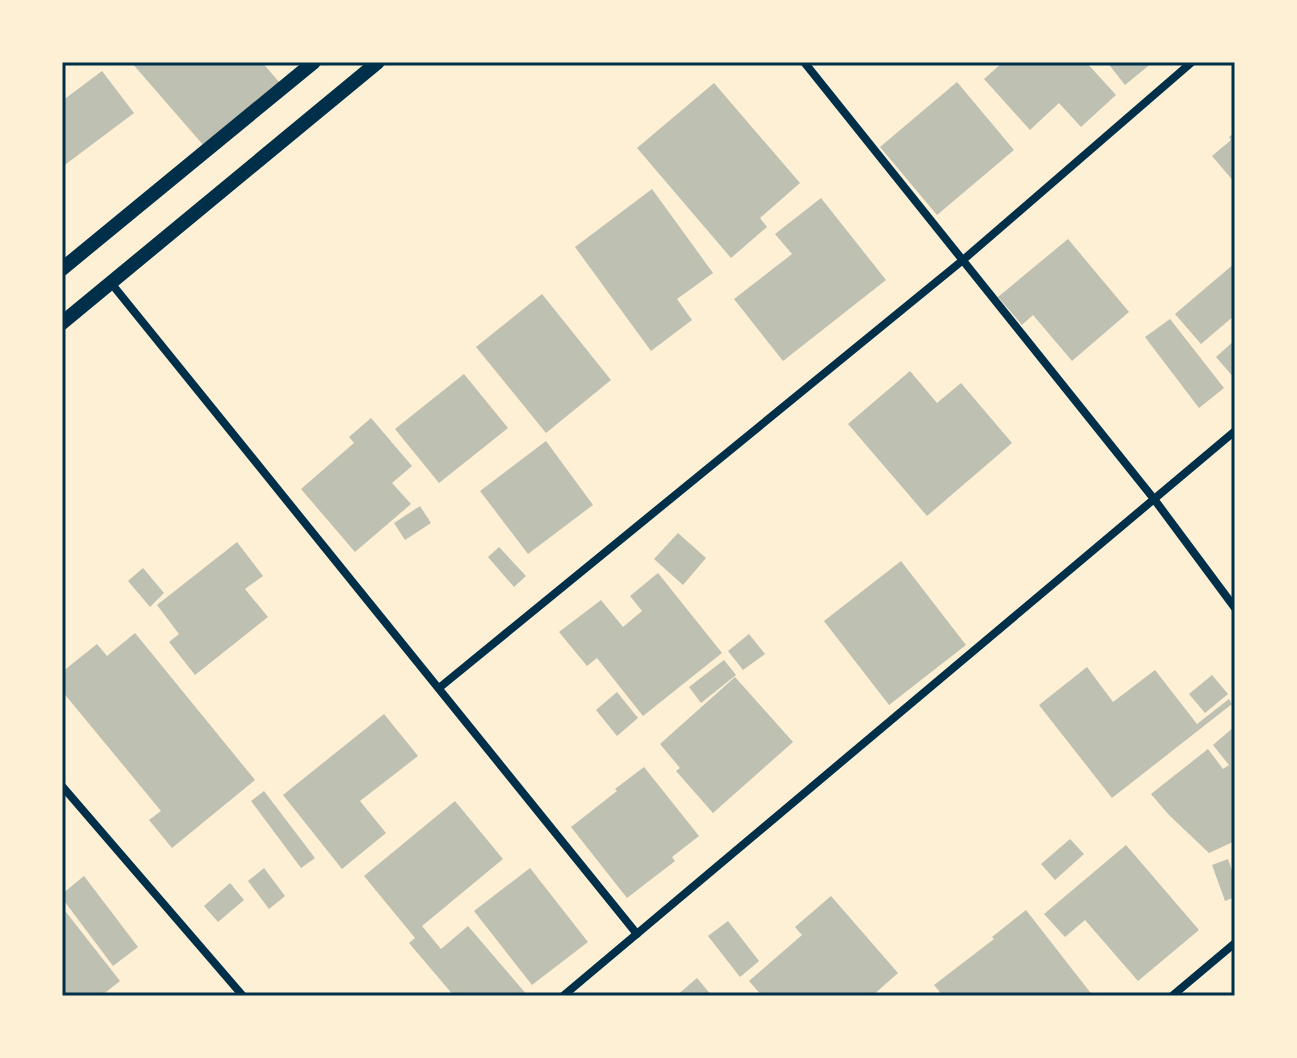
<svg xmlns="http://www.w3.org/2000/svg" width="1297" height="1058" font-family="Barlow,sans-serif">
<style>
.building{fill:#bec0b2}
.lines{fill:none;stroke-linecap:round;stroke-linejoin:round}
.minor{stroke:#003049;stroke-width:8}
.tertiary{stroke:#003049;stroke-width:14}
.neatline{fill:none;stroke:#003049;stroke-width:3}
</style>
<rect width="100%" height="100%" fill="#fdf0d5"/>
<g class="building">
<polygon points="131,62 262,62 279,82 204,146"/>
<polygon points="1003,62 1086,62 1116,95 1081,127 1059,103 1030,130 984,79"/>
<polygon points="1107,62 1153,62 1125,85"/>
<polygon points="102,71 134,113 62,167 62,101"/>
<polygon points="957,82 1014,150 937,215 880,147"/>
<polygon points="714,83 800,183 760,218 767,227 731,258 637,148"/>
<polygon points="1235,132 1235,183 1212,156 1231,140 1229,137"/>
<polygon points="652,189 713,273 677,299 692,320 651,351 575,247"/>
<polygon points="821,198 886,280 783,361 734,299 792,254 775,234"/>
<polygon points="1068,239 1129,312 1072,361 1033,315 1022,325 998,297"/>
<polygon points="1235,263 1235,315 1201,344 1175,314"/>
<polygon points="542,294 611,380 546,433 476,347"/>
<polygon points="1170,319 1224,388 1199,408 1145,337"/>
<polygon points="1235,340 1235,379 1216,357"/>
<polygon points="910,371 937,403 961,383 1012,443 927,516 848,424"/>
<polygon points="464,374 508,428 439,483 395,429"/>
<polygon points="371,418 412,466 392,483 411,504 355,552 301,489 354,443 349,437"/>
<polygon points="546,441 593,505 528,554 480,491"/>
<polygon points="420,506 431,523 405,540 394,523"/>
<polygon points="678,533 706,558 683,585 654,559"/>
<polygon points="237,542 263,576 245,589 268,617 195,675 169,642 179,634 157,605"/>
<polygon points="499,547 526,576 514,587 488,557"/>
<polygon points="901,561 966,645 889,705 824,621"/>
<polygon points="143,568 164,593 150,607 128,581"/>
<polygon points="658,573 722,653 643,716 597,658 587,666 559,632 601,600 623,627 642,611 630,596"/>
<polygon points="135,633 255,780 172,848 149,820 161,811 62,691 62,672 97,644 107,656"/>
<polygon points="749,634 765,654 743,670 728,651"/>
<polygon points="724,660 736,675 701,703 689,687"/>
<polygon points="1087,667 1113,702 1155,670 1197,724 1229,699 1232,704 1112,798 1039,705"/>
<polygon points="1212,675 1228,694 1205,713 1189,694"/>
<polygon points="735,677 793,742 713,813 676,771 680,768 660,744"/>
<polygon points="617,692 638,718 617,736 596,710"/>
<polygon points="384,714 418,756 360,801 386,833 342,869 283,795"/>
<polygon points="1235,726 1235,841 1209,853 1169,815 1151,794 1208,749 1223,769 1229,765 1213,745"/>
<polygon points="644,767 699,836 672,857 675,861 627,898 571,827 617,791 615,789"/>
<polygon points="264,791 315,858 301,868 251,801"/>
<polygon points="455,801 503,859 422,926 441,949 468,926 528,996 454,996 409,943 415,938 364,876"/>
<polygon points="1070,839 1084,854 1055,880 1041,864"/>
<polygon points="1126,845 1199,930 1138,981 1085,920 1065,937 1044,914"/>
<polygon points="1228,859 1235,879 1235,897 1225,901 1212,865"/>
<polygon points="264,868 285,896 269,909 248,881"/>
<polygon points="530,868 588,942 532,985 474,911"/>
<polygon points="84,876 138,947 113,966 62,898 62,894"/>
<polygon points="230,883 244,900 218,922 204,906"/>
<polygon points="831,896 898,973 872,996 762,996 749,981 802,935 795,927"/>
<polygon points="62,907 120,981 101,996 62,996"/>
<polygon points="1026,910 1093,996 943,996 934,985 994,939 992,937"/>
<polygon points="728,921 759,961 740,977 708,936"/>
<polygon points="697,978 712,996 676,996"/>
</g>
<g class="lines">
<g class="minor">
<polyline points="804,62 1154,499 1235,608"/>
<polyline points="111,283 637,934"/>
<polyline points="439,688 963,260 1192,62"/>
<polyline points="62,786 243,996"/>
<polyline points="563,996 1235,431"/>
<polyline points="1172,996 1235,943"/>
</g>
<g class="tertiary">
<polyline points="62,269 314,62"/>
<polyline points="62,323 378,62"/>
</g>
</g>
<rect width="1297" height="1058" fill="none" stroke="#fdf0d5" stroke-width="128"/>
<rect x="64" y="64" width="1169" height="930" class="neatline"/>
</svg>
